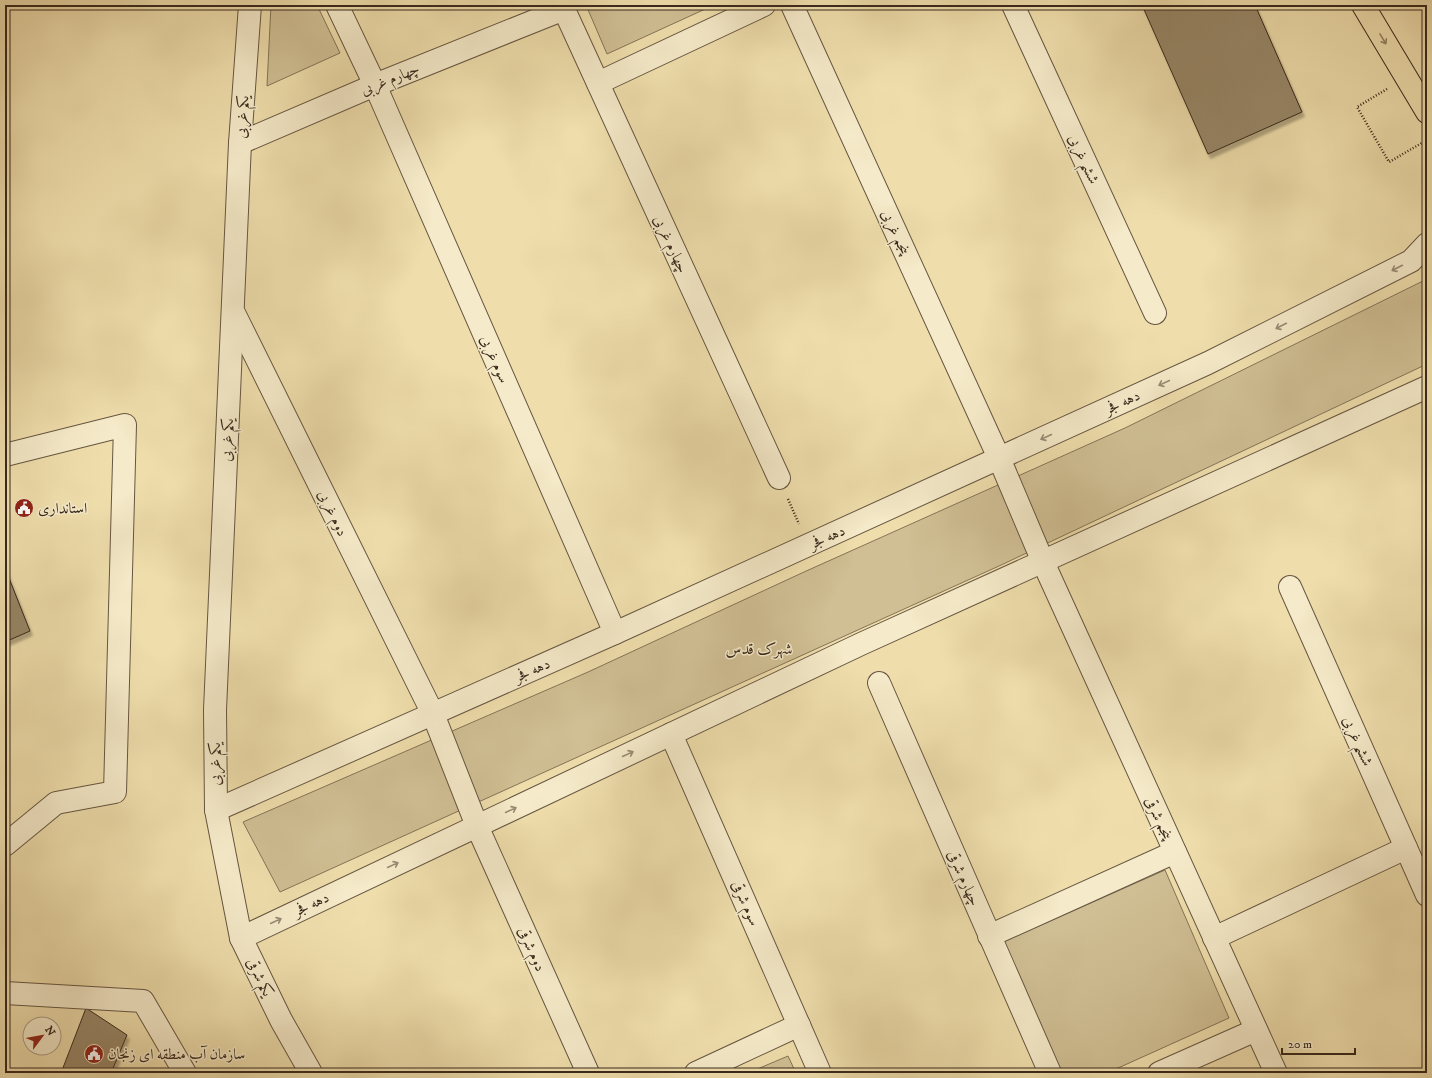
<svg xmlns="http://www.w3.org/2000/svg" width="1432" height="1078" font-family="'IM FELL DW Pica',Amiri,serif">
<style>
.green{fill:#d0bf94;stroke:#847458}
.building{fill:#988767;stroke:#39291d;filter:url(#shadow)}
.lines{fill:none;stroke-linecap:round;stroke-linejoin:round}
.minor-casing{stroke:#665641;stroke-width:24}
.highway-casing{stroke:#39291d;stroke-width:24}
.path{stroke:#39291d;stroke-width:2.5;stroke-dasharray:1 2;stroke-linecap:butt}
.minor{stroke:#f5eac9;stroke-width:22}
.highway{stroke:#efdeac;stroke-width:22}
.oneway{stroke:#948464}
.oneway2{stroke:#978a73}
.labels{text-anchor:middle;stroke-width:3;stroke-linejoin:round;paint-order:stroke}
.street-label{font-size:15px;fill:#39291d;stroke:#f5eac9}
.poi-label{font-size:15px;fill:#39291d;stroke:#f5eac9;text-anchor:start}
.neighbourhood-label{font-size:16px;fill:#39291d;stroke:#f5eac9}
</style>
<defs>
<filter id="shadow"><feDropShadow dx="2.5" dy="4.5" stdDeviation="1" flood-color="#0004"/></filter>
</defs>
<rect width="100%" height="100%" fill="#efdeac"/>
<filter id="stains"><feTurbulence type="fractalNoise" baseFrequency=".005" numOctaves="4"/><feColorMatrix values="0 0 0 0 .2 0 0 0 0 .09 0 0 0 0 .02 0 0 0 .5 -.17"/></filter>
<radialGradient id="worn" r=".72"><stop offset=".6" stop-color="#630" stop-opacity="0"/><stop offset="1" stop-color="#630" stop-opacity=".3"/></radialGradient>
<g class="green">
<polygon points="271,5 317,5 340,53 267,86"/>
<polygon points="586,5 714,5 607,54"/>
<polygon points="1427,279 1427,364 999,566 280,892 243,822 588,672 804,572 1125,428"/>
<polygon points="1165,870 1229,1018 1107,1073 1055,1073 1001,943"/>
<polygon points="788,1056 796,1073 748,1073"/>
</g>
<g class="building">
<polygon points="1142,5 1255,5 1302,112 1208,154"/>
<polygon points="5,568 30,631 5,642"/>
<polygon points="86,1008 127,1035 111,1073 61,1073"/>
</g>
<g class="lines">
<g class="minor-casing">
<g id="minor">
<polyline points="250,5 240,143 215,710 216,810 241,938 281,1020 311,1073"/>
<polyline points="337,5 375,85 615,633"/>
<polyline points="562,5 779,478"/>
<polyline points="792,5 999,458 1043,562 1276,1073"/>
<polyline points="1013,5 1155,313"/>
<polyline points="598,83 764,5"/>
<polyline points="240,143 375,85 564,9"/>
<polyline points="234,313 433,714 477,826 588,1073"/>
<polyline points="5,455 125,425 115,792 56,803 5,845"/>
<polyline points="1290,587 1427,895"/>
<polyline points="879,683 1050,1073"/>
<polyline points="671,734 820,1073"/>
<polyline points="216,810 615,633 1208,363 1411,261 1427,244"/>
<polyline points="989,936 1175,852"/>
<polyline points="241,938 861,644 1427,387"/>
<polyline points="1214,938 1406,848"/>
<polyline points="5,993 143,1001 185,1073"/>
<polyline points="696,1073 799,1025"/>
<polyline points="1159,1073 1256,1030"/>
</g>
</g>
<g class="highway-casing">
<polyline id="highway" points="1363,5 1427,112"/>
</g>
<g class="path">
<polyline points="1387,89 1357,107 1389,162 1427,140"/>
<polyline points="788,499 799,524"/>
</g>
<use href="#minor" class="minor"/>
<use href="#highway" class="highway"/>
</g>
<defs><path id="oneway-shaft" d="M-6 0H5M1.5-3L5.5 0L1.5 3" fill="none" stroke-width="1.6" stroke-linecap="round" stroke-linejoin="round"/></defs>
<use class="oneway" href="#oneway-shaft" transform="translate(1383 39) rotate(59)"/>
<g class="oneway2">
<use href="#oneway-shaft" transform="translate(1397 268) rotate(153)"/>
<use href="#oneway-shaft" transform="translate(1281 326) rotate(153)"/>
<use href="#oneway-shaft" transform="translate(1164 383) rotate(155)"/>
<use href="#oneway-shaft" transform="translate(1046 437) rotate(155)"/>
<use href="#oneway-shaft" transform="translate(628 754) rotate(-25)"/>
<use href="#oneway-shaft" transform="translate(511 810) rotate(-25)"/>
<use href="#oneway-shaft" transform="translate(393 865) rotate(-25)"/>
<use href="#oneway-shaft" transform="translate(276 921) rotate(-25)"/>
</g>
<defs>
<g id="civic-disc" transform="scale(1)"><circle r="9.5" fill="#8f2418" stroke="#f5eac9"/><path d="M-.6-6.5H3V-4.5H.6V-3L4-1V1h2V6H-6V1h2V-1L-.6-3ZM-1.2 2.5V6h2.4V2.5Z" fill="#fff"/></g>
</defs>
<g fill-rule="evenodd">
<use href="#civic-disc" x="24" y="508"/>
<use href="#civic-disc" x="94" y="1054"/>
</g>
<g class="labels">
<g class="street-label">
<text transform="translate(390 79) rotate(-22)" y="5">چهارم غربی</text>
<text transform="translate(242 117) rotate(-86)" y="5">یکم غربی</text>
<text transform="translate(1084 159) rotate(65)" y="5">ششم غربی</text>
<text transform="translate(896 232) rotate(65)" y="5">پنجم غربی</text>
<text transform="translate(671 244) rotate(65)" y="5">چهارم غربی</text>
<text transform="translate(495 359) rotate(66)" y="5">سوم غربی</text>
<text transform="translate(1122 402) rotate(-25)" y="5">دهه فجر</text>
<text transform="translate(227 440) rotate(-87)" y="5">یکم غربی</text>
<text transform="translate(333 513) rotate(64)" y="5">دوم غربی</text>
<text transform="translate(827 537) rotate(-24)" y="5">دهه فجر</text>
<text transform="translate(532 670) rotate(-24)" y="5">دهه فجر</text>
<text transform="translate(1358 741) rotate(66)" y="5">ششم غربی</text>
<text transform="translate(215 764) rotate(-90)" y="5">یکم غربی</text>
<text transform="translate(1159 818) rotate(65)" y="5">پنجم شرقی</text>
<text transform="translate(964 878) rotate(66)" y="5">چهارم شرقی</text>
<text transform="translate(746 903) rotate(66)" y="5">سوم شرقی</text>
<text transform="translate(311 904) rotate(-25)" y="5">دهه فجر</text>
<text transform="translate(532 949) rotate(66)" y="5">دوم شرقی</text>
<text transform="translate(260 977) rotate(64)" y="5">یکم شرقی</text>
</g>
<g class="poi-label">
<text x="38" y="513">استانداری</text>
<text x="108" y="1059">سازمان آب منطقه ای زنجان</text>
</g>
<g class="neighbourhood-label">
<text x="759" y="654">شهرک قدس</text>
</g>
</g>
<rect width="1432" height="1078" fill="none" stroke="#efdeac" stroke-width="20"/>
<rect x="6" y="6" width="1420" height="1066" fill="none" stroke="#39291d" stroke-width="2"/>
<rect x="10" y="10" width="1412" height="1058" fill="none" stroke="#39291d"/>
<g transform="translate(42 1036) rotate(58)"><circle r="19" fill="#f5eac9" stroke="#aa9d84"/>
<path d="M0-3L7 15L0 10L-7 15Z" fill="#8f2418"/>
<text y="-6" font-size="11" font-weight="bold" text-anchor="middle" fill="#39291d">N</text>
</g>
<path d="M1282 1048v6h73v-6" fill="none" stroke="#39291d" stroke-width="2"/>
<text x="1288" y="1048" font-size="12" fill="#39291d" stroke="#f5eac9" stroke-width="3" paint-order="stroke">20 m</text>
<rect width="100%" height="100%" filter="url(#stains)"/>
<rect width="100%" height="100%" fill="url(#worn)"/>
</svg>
